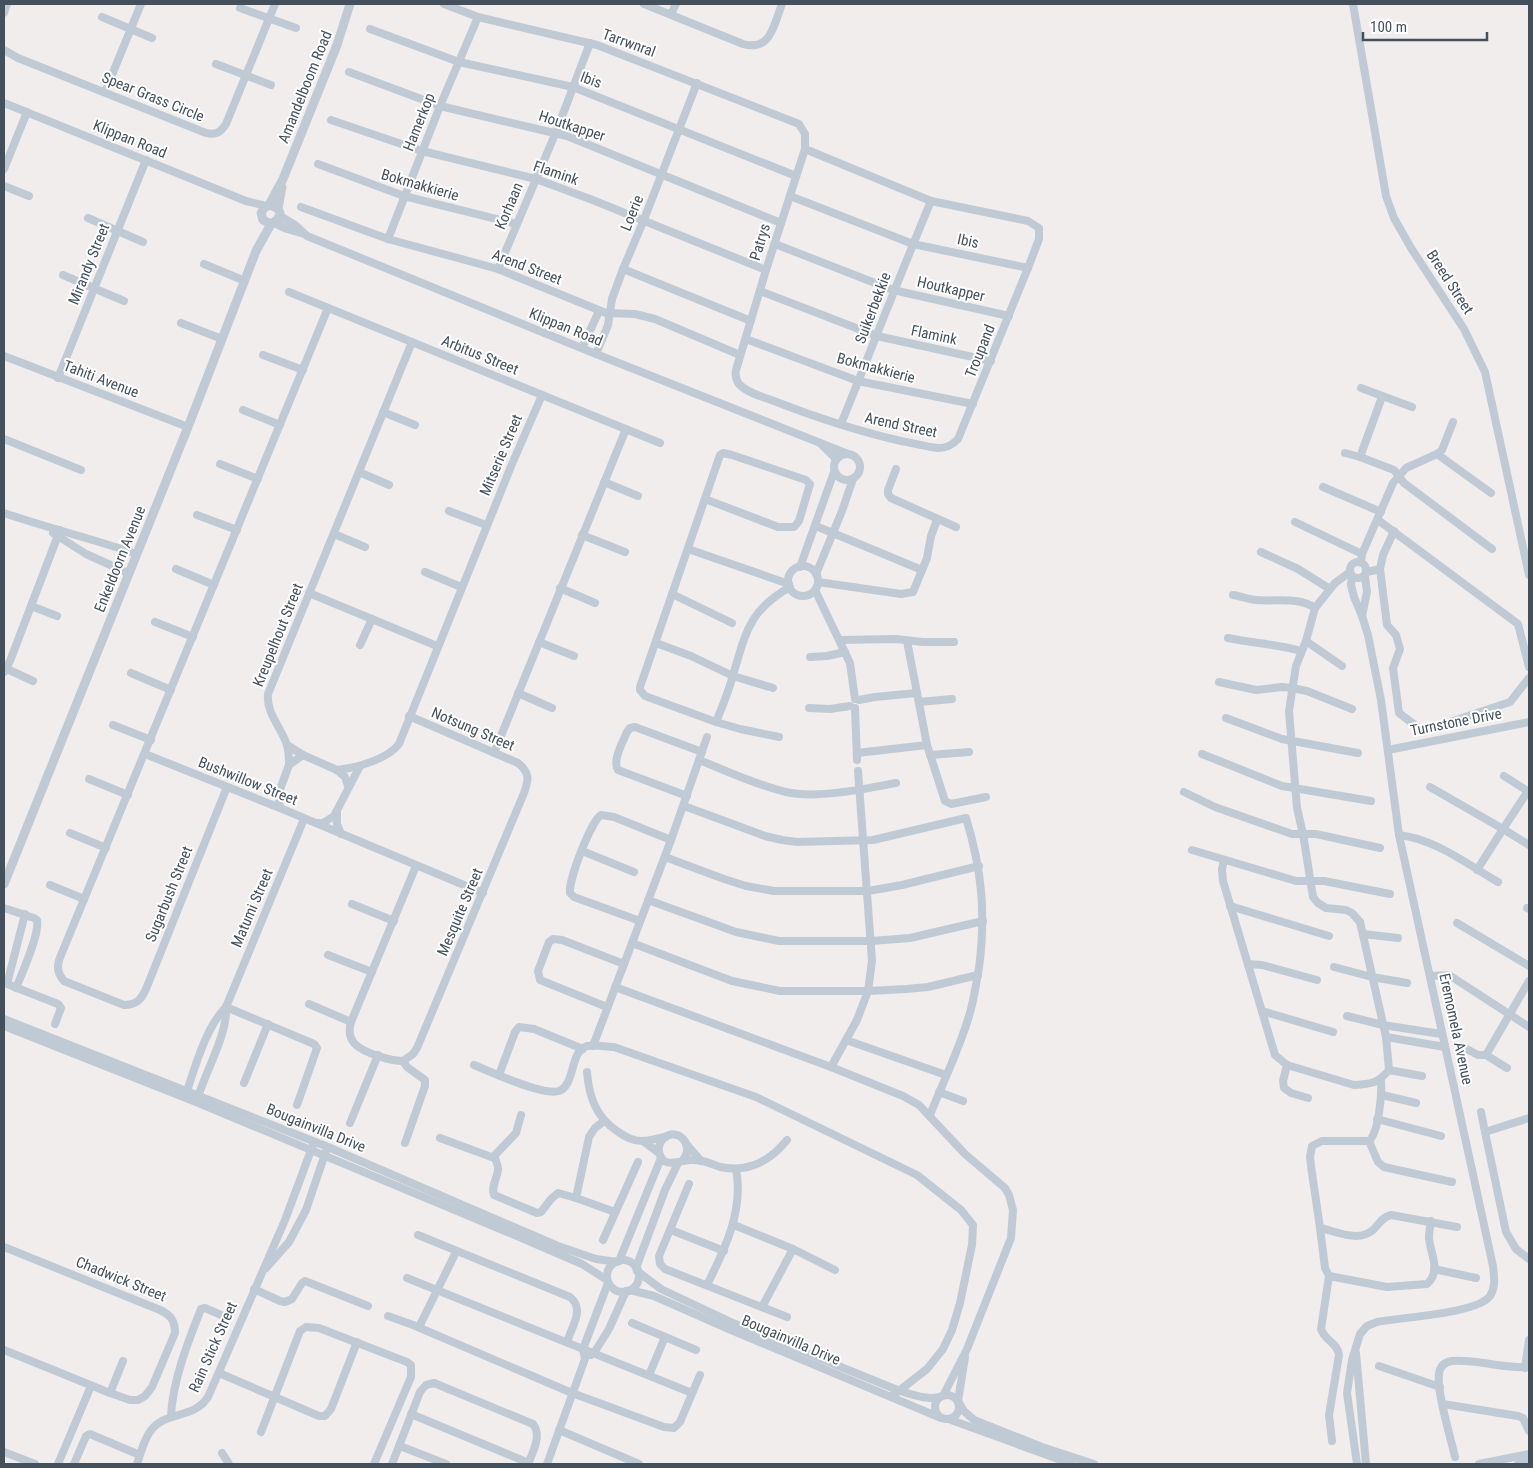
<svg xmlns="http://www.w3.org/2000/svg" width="1533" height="1468" font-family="'Roboto Condensed',sans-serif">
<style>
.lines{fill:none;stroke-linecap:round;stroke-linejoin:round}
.minor{stroke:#bfcad5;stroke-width:8}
.tertiary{stroke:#bfcad5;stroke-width:9}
.labels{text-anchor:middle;stroke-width:4;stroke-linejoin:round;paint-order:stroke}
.street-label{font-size:15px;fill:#44515d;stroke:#fff}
</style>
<rect width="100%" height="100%" fill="#f1eded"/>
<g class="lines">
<g class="minor">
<path d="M 444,4 L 478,17 L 597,45 L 799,124 L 805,134 L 805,149 L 766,270 L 736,370 C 735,375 736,380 739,384 C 747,393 763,397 774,401 C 815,417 857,431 901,441 C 913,443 926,447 938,448 C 947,448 952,445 958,439 L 1028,268 L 1039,239 L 1039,228 L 1028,221 L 931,201 L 805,149"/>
<path d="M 644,4 L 743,44 C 771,52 774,24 782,4"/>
<polyline points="1353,4 1386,196 1394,218 1411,248 1464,329 1485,372 1529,575"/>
<polyline points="240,8 296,28"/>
<polyline points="4,13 7,4"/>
<polyline points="671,14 676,4"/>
<polyline points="102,17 152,38"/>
<polyline points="370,29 459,62 573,87 796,176"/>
<path d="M 4,50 L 18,58 L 206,133 C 216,135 220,133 226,124 L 275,4"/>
<polyline points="216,64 271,85"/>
<polyline points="349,72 440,106 567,136 781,223"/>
<polyline points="105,92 141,4"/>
<polyline points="4,103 246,201 266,206"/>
<polyline points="331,120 422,151 536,179 590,199 766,270"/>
<polyline points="318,164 404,196 517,224"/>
<polyline points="4,169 27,112"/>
<polyline points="4,186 29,196"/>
<polyline points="790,196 913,244 1028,268"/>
<polyline points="301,207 388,239 498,269 606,313 635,314 655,319 740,355"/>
<polyline points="280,216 295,225 307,236 596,354 848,454"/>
<polyline points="88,218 143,242"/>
<polyline points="274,223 287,229 304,234"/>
<polyline points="388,239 440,106 478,17"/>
<polyline points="775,244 893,290 1009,316"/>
<polyline points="204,264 245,281"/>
<polyline points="498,269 556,132 590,43"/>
<polyline points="623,269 751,321"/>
<polyline points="63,275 124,301"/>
<polyline points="760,291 877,336 991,361"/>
<polyline points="289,292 660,443"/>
<polyline points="181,323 222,339"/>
<polyline points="746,339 858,381 973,404"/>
<polyline points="582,348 599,311"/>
<polyline points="596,354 608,325 612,299 623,269 643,222 697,83"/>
<polyline points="263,355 303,370"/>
<polyline points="4,356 188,427"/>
<polyline points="58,378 146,160"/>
<polyline points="1361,388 1412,407"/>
<polyline points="243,410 280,425"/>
<polyline points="383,412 415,425"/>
<path d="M 841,424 C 871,350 900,275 931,201"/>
<polyline points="4,439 81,470"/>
<polyline points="821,444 836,459"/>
<polyline points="1345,453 1360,457 1394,470 1404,483 1492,549"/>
<circle cx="847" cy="467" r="13"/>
<polyline points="1437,454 1491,493"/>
<polyline points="1360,457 1382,397"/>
<polyline points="220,464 258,479"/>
<polyline points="896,469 888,490 888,494 891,498 956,527"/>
<polyline points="359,472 389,485"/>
<polyline points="604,482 638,496"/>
<polyline points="1323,487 1381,512"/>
<polyline points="705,499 778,527 794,527 799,521 810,484 806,480 732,455 723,453 720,455 640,687 640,690 645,696 716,722 740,729 779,737"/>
<polyline points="449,511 486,525"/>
<path d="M 4,513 C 48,528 93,539 137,554"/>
<polyline points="197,515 237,530"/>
<polyline points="1378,520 1518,624 1529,667"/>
<polyline points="1295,522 1362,554"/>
<polyline points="816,526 922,570"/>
<polyline points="53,533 86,554 128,573"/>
<polyline points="334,534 365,547"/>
<polyline points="582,535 625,552"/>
<polyline points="688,549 789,584"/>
<polyline points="1261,552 1298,569 1330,589"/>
<circle cx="1358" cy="570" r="8"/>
<polyline points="1361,562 1362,554 1393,483 1406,468 1437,454 1442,450 1453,422"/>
<circle cx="803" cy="581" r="15"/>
<polyline points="800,567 834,472"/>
<polyline points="176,569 214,585"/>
<polyline points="1380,569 1387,625 1396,635 1400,649 1393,668 1399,713 1420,729 1426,730 1510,702 1529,678"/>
<polyline points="425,572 461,587"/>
<polyline points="1367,572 1380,569 1383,555 1394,531"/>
<polyline points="816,574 842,511 853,479"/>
<path d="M 1352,576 L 1351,585 L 1354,597 L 1362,616 L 1368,635 L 1381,700 L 1399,835 L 1493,1266 C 1494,1276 1496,1287 1490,1296 C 1477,1314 1401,1317 1377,1322 L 1367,1326 L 1360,1334 L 1352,1360 L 1347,1393 L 1357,1464"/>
<polyline points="818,582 901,594 913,592 927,558 931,536 937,520"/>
<polyline points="560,588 595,603"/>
<polyline points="815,590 850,663 855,699"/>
<polyline points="309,593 437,646"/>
<polyline points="672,594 732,623"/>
<path d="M 1233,595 C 1240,596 1248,599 1256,600 C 1275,602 1298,596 1315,608"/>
<polyline points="31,606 57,616"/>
<polyline points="1362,616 1367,592 1365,576"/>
<polyline points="155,622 193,637"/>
<path d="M 1228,638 C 1252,643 1277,644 1301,651"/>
<polyline points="840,640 896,639 923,642 954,642"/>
<polyline points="907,641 927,745 945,801 951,804 986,797"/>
<polyline points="1306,641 1342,666"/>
<polyline points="539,642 574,656"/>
<polyline points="656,643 691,656 733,676 773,688"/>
<polyline points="360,645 372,619"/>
<polyline points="810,657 827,656 845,652"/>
<polyline points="7,669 33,681"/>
<polyline points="4,672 10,661 60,530"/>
<polyline points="131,673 171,690"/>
<polyline points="1219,682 1256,690 1282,687 1292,688 1307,691 1352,709"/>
<polyline points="518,693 552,708"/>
<polyline points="859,700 875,697 917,693"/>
<polyline points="919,702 952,699"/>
<polyline points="809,708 830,709 850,706"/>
<polyline points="855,708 857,760"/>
<polyline points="1226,718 1282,739 1358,753"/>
<path d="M 716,722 C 722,707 729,691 733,675 C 746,633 748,611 790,587"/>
<polyline points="113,725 151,740"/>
<polyline points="287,745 303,755 337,770 345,777 348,786"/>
<polyline points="1388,750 1529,722"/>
<polyline points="494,753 626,429"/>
<polyline points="857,753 927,745"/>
<polyline points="145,754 280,808 483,893"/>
<polyline points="1202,754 1282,786 1371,801"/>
<polyline points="930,755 969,752"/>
<path d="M 699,760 C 727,771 756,785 786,792 C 816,799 865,789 896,783"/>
<path d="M 289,765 C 289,758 289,751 287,745 C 281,727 266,713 268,694 L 412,342"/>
<path d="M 337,770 C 356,768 388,759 399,744 L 512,464 L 542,395"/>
<polyline points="1504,776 1529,792"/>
<polyline points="89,779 128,795"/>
<path d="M 227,787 L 146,989 C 141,1000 136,1005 124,1005 L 64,981 C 58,974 57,969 59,960 L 328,308"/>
<polyline points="1430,787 1503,829 1477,870"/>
<polyline points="1528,791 1503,829 1529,845"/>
<polyline points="1184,792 1215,807 1292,834 1316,834 1380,848"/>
<path d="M 687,796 L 618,770 C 612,760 623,742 627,732 L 630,728 L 635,727 L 702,752"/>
<path d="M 684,806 L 765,836 L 782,840 L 797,842 L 873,840 L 966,818 C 982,870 986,914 979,968 C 976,984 974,1000 969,1016 C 959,1050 943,1082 930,1115"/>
<polyline points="280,808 278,795 289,765 303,755"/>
<polyline points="337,812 337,824 341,834"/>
<polyline points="317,823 323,823 334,816 360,766"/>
<polyline points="70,833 106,848"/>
<path d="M 1399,835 C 1435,839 1467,864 1498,882"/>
<polyline points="1192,850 1296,881 1324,881 1390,894"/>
<polyline points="582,851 634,872"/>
<polyline points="665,857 724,879 746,886 774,891 868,891 902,885 979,866"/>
<path d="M 1224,860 L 1222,869 L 1223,881 L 1275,1055 L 1287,1065 L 1354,1085 C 1372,1084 1378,1083 1389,1070 L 1386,1037 L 1360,922 L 1352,913 L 1346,910 L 1326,908 L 1318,903 L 1313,897 L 1303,834 L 1297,808 L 1289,711 L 1296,666 L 1306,641 L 1315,608 L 1335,583 L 1350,572"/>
<polyline points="50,885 84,899"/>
<polyline points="648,900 736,932 779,941 871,941 910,938 983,921"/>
<polyline points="352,904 394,921"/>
<polyline points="1230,906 1329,936"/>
<path d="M 4,908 L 34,918 L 37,920 C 40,934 22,973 16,988"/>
<polyline points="1527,908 1529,909"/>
<polyline points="25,914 7,984 58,1004 61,1008 55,1024"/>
<path d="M 640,921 L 574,897 L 570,893 C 568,881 591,821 601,815 L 614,817 L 671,840"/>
<polyline points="1457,923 1529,966"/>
<polyline points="1363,934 1398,938"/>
<polyline points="632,943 732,981 780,991 868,991 906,989 928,987 978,975"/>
<polyline points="328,955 372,972"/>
<polyline points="1248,964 1262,965 1317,980"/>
<polyline points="1334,967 1372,977 1407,983"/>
<polyline points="1430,976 1449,975 1529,1027"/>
<path d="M 615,987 L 831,1067 L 903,1096 L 919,1105 L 965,1154 L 1005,1188 L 1009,1195 L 1013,1210 L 1011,1238 L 967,1349 L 943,1396 C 928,1401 915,1395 900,1391 L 733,1323 L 661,1289 L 637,1271"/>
<polyline points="309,1004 351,1022"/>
<polyline points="226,1007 314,1044 317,1048 297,1105"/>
<polyline points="607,1007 540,980 538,971 549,942 553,939 562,940 624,964"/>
<polyline points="1262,1011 1333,1032"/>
<polyline points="1347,1016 1383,1025 1441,1034"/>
<polyline points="4,1019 328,1147 558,1246 596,1259 617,1262"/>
<polyline points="4,1026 196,1102 517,1236 582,1264 607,1280"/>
<polyline points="1386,1037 1445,1047"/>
<polyline points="846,1040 946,1075"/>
<polyline points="593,1046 671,840 707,737"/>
<polyline points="1461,1046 1478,1055 1486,1055 1507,1068"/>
<polyline points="1486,1055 1529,981"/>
<path d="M 403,1061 L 413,1054 L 417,1048 L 524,793 C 529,779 530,773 518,763 L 409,716"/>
<path d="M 403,1061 C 390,1061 364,1053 355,1044 C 349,1038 349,1029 351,1022 L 416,866"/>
<polyline points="403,1061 407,1067 425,1080 425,1086 405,1143"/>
<path d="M 474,1065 C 491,1072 543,1096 559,1091 C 576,1084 569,1052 587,1046 C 595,1044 606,1047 614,1047 L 756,1097 L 917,1175 L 961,1210 L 973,1225 L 972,1245 L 960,1303 L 952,1330 L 943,1349 L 927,1369 L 891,1397"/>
<polyline points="1287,1065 1283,1081 1284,1088 1291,1093 1308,1098"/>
<polyline points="831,1067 857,1020 868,991 872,961 858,771"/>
<polyline points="1389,1070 1422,1076"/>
<path d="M 587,1072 C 589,1097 596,1117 617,1131 C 625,1137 633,1141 642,1141 C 650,1141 658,1138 665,1137"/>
<polyline points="499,1075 515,1032 519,1027 534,1029 583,1049"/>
<path d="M 1381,1080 C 1382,1093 1379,1132 1369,1141 L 1322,1141 L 1312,1146 L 1310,1157 L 1311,1166 L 1320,1228 C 1336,1231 1358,1243 1373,1230 C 1379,1224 1382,1217 1391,1215 L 1457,1227"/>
<polyline points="244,1083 268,1024"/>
<polyline points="939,1092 963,1101"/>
<path d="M 186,1094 C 195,1067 206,1027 226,1007 L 304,819"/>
<polyline points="1382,1095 1416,1103"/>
<path d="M 197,1100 C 205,1072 228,1034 226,1007"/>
<polyline points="1481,1112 1485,1132"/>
<path d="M 521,1115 L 516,1133 L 495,1155 C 494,1161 499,1164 498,1170 C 497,1179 491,1186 494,1195 L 537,1213 L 541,1212 L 551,1199 L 558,1193 L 576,1198 L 615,1212"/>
<polyline points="1529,1118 1485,1132 1506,1232 1516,1249 1529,1259"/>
<polyline points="1377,1119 1441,1136"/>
<polyline points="350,1123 378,1055"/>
<polyline points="440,1138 494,1158"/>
<polyline points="643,1141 659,1153"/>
<polyline points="1369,1141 1378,1162 1384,1167 1452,1182"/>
<polyline points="687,1145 701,1161"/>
<path d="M 682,1161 C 696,1146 678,1126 664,1138 C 660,1142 658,1147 659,1152 C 662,1166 673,1163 683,1161 C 688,1160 697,1160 702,1161 C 708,1162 714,1165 720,1167 C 748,1173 770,1161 787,1140"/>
<polyline points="689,1184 659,1256 660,1264 665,1269 787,1317"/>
<polyline points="576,1198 589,1137 595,1128 604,1121"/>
<polyline points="734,1225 793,1249 835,1270"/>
<path d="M 1320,1228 L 1325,1268 L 1329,1276 L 1321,1329 C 1325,1341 1338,1343 1339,1355 L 1329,1415 L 1332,1441"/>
<polyline points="671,1230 724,1251"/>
<path d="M 418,1235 L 570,1297 C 585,1309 572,1326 567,1342"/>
<polyline points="603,1240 638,1162"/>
<path d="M 4,1247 L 160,1310 C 171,1315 175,1321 175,1333 L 152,1387 L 145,1396 L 138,1400 L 130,1400 L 110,1393 L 4,1350"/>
<circle cx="623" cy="1276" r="16"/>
<polyline points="619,1261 661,1158"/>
<polyline points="266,1268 289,1242 306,1210 326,1151"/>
<polyline points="636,1268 665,1190 678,1163"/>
<polyline points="1434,1269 1476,1278"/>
<path d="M 1329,1276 L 1387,1287 L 1427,1284 C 1442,1271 1430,1253 1429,1238 C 1429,1232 1430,1227 1431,1221"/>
<polyline points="407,1278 692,1393"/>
<path d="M 707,1285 C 725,1249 744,1210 736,1169"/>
<polyline points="254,1289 280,1301 285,1302 292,1299 302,1283 305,1281 368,1306"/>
<polyline points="630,1290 654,1296 731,1330 941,1418"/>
<polyline points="762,1307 793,1249"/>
<polyline points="388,1316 413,1325 572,1393 664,1427 674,1428 680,1422 700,1375"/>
<polyline points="632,1323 696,1350"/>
<polyline points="419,1327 456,1252"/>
<polyline points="1356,1353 1366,1464"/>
<polyline points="591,1355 594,1353 609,1329 626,1291"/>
<polyline points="965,1357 958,1401 964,1411 974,1420 1042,1447 1094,1464"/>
<polyline points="1379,1366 1440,1387"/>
<polyline points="1525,1368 1529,1340"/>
<polyline points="219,1373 319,1416 325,1416 331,1409 357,1342"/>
<polyline points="649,1375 665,1337"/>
<polyline points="110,1393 123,1361"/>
<circle cx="947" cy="1407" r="12"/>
<polyline points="1443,1404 1518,1416 1523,1418 1529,1431"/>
<polyline points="411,1414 529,1463"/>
<path d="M 171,1417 C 172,1382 188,1342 201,1309 L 205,1308 L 228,1318"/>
<polyline points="951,1420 1072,1464"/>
<polyline points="559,1430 639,1464"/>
<polyline points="261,1432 300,1331 306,1327 319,1328 407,1362 411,1365 411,1377 374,1464"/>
<polyline points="400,1446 446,1464"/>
<polyline points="4,1452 35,1464"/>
<polyline points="222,1453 229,1464"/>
<path d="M 1455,1457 C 1451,1439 1436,1390 1439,1374 C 1440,1366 1444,1362 1452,1361 C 1477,1359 1504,1369 1529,1367"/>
<polyline points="58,1464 91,1386"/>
<polyline points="74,1464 86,1436 90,1434 135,1453"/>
<path d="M 137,1464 C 141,1453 144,1438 152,1429 C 167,1411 194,1419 208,1397 L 285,1220 L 313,1145"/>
<path d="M 392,1464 L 420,1392 L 426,1385 L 434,1383 L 533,1424 C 542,1435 533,1452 528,1464"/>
<polyline points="547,1464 585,1359 583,1349 608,1283"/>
<polyline points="1479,1464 1529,1454"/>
<polyline points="1518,1464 1529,1462"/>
</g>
<g class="tertiary">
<polyline points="269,205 283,179 337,45 350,4"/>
<polyline points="278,209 271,205 265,207 261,213 263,220 271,224 278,219 280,213 278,209 282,187"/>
<polyline points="4,884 188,427 256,251 271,224"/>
</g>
</g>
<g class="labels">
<g class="street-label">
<text transform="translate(629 43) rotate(20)" y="5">Tarrwnral</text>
<text transform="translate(591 80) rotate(20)" y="5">Ibis</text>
<text transform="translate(305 87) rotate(-68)" y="5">Amandelboom Road</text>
<text transform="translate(153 97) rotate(22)" y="5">Spear Grass Circle</text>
<text transform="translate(419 122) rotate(-68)" y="5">Hamerkop</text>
<text transform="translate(572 126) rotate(18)" y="5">Houtkapper</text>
<text transform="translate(130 139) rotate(22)" y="5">Klippan Road</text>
<text transform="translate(556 173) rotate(19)" y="5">Flamink</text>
<text transform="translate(420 185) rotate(16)" y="5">Bokmakkierie</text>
<text transform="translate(509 206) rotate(-67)" y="5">Korhaan</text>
<text transform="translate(632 213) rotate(-68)" y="5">Loerie</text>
<text transform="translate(968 241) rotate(12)" y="5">Ibis</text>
<text transform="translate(760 242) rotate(-73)" y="5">Patrys</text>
<text transform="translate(89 264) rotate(-68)" y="5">Mirandy Street</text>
<text transform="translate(527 267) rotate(21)" y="5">Arend Street</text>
<text transform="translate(1450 282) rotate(57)" y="5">Breed Street</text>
<text transform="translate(951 289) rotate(13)" y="5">Houtkapper</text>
<text transform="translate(873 308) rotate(-69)" y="5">Suikerbekkie</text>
<text transform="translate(566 327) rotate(22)" y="5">Klippan Road</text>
<text transform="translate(934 335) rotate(12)" y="5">Flamink</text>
<text transform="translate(980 351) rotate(-68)" y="5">Troupand</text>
<text transform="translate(480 355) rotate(22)" y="5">Arbitus Street</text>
<text transform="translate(876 368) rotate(15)" y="5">Bokmakkierie</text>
<text transform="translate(101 379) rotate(21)" y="5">Tahiti Avenue</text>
<text transform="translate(901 425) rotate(12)" y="5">Arend Street</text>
<text transform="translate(501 455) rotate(-67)" y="5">Mitserie Street</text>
<text transform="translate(120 559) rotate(-68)" y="5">Enkeldoorn Avenue</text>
<text transform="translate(278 635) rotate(-68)" y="5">Kreupelhout Street</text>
<text transform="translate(1456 722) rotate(-11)" y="5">Turnstone Drive</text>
<text transform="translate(473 729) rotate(23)" y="5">Notsung Street</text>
<text transform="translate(248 781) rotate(22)" y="5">Bushwillow Street</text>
<text transform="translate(169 894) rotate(-68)" y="5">Sugarbush Street</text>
<text transform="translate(252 908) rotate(-67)" y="5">Matumi Street</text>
<text transform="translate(460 912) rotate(-67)" y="5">Mesquite Street</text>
<text transform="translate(1456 1029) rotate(78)" y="5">Eremomela Avenue</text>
<text transform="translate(316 1128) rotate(22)" y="5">Bougainvilla Drive</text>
<text transform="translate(121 1279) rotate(22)" y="5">Chadwick Street</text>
<text transform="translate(791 1340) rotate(23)" y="5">Bougainvilla Drive</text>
<text transform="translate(213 1347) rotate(-66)" y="5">Rain Stick Street</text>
</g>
</g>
<rect width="1533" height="1468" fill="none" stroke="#44515d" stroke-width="10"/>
<path d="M1363 32v8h124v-8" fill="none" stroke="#44515d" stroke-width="2.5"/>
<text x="1370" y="32" font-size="15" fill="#44515d" stroke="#ffffff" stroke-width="4" paint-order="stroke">100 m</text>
</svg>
